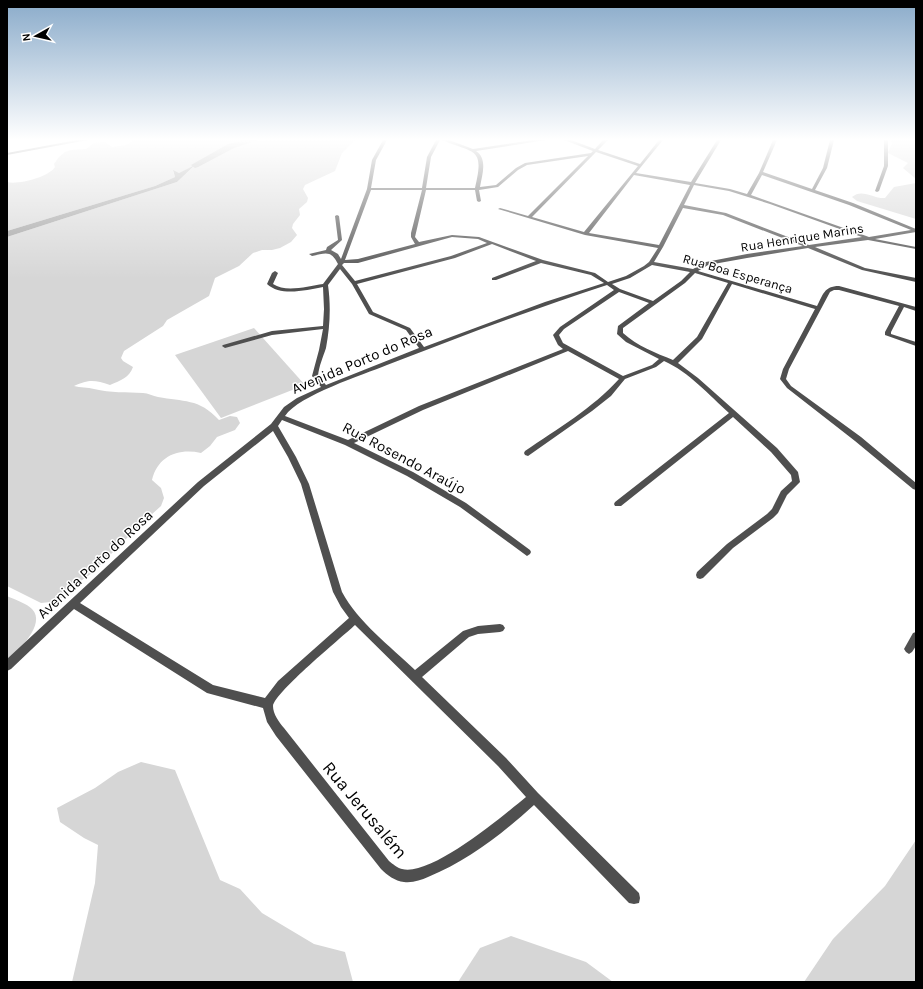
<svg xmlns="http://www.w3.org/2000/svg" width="923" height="989" font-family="Karla,sans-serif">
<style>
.green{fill:#d6d6d6}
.water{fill:#9d9d9d}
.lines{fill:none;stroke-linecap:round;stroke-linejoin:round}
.river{fill:#9d9d9d;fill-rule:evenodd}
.street{fill:#4f4f4f;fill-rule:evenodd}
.labels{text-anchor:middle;stroke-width:3;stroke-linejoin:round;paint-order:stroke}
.far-street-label{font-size:13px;fill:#000;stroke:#fff}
.street-label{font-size:15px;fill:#000;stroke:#fff}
.near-street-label{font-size:18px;fill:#000;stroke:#fff}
</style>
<rect width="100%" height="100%" fill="#fff"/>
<g class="green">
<path d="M 133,140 L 246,140 C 233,145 204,154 196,165 L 238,145 L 255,141 L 355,140 L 342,153 L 335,171 L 305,185 L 303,189 L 308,198 L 307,202 L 299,209 L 300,215 L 293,224 L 292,228 L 297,235 L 291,242 L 280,248 L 272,250 L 262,250 L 253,253 L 239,266 L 215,278 L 209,296 L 167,320 L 163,326 L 124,351 L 121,358 L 123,361 L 133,367 C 129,378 121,380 110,385 C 95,380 89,379 74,386 C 80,388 88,387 94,389 C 111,393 126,392 143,393 C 148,393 153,396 158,397 C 183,402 199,398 219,420 L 230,416 L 237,417 L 240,423 L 235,430 L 217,437 L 210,446 L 201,453 C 178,448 158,456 152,480 L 161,488 L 164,498 L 161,506 L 141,524 L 92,573 L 68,590 L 59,601 L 41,603 L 7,586 L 7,237 L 177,182 L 194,166 L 179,173 L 173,171 L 175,177 L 155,186 L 7,231 L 7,182 C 18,185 49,177 55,167 L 54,164 L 59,157 L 65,152 L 71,150 L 86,149 L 94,143 L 105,142 L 112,147 C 119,146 129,146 133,140 Z"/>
<polygon points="891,140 916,140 916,179 903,168 908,163 888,153 888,152 892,144"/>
<path d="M 916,183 L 916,219 L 857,201 L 852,197 C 862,188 874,199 885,198 L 894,187 Z"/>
<polygon points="254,328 305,385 221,418 175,355"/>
<path d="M 7,596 C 13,599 28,604 32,609 C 47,624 17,652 7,661 Z"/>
<polygon points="141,762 175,770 220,880 240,889 262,913 314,944 345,952 353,982 72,982 95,883 98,845 84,838 60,822 57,808 95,788 118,772"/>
<polygon points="916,840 916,982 804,982 833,939 885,886"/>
<polygon points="511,936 586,962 613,982 458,982 480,948"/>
</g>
<polygon class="water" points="195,165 177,182 7,237 7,231 155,186 175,177 173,170 179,173"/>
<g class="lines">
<polygon class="river" points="243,140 258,140 234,148 198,167 195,168 191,165 228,144"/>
<g class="street">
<polygon points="77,140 88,140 7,155 7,153"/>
<path d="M 383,140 L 387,140 L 376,160 L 371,188 L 422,188 L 427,157 L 436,140 L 440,140 L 431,157 L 426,188 L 475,188 C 485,146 474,154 442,140 L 449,140 L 473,149 L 533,140 L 546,140 L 476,151 C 488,159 482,175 480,187 L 496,185 L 516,168 L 525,163 L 591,153 L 593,151 L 564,140 L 571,140 L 595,149 L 603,140 L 608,140 L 598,150 L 640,164 L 659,140 L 663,140 L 636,173 L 691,182 L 717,140 L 721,140 L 695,183 L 730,189 L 747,194 L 759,173 L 773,140 L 777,140 L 763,172 L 812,189 L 823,168 L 830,140 L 834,140 L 827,168 L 815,190 L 853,203 L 916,229 L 916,232 L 875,239 L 916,247 L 916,249 L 868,240 L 815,247 L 865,268 L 916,278 L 916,282 L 862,270 L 808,248 L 747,258 L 708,265 L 698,271 L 817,306 C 823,295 824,286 839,286 L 916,307 L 916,311 L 904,307 L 891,332 L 891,334 L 916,342 L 916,346 L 885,335 L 885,332 L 899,306 L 839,290 L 834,290 L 830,292 L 789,369 L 786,379 L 791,386 L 861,437 L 916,483 L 916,490 L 913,489 L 855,441 L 787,388 L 780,379 L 783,369 L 815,309 L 732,284 L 702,339 L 678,363 L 698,378 L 777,448 L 798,472 L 800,482 L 787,495 L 778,513 L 773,518 L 733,548 L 703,578 L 700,579 L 697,578 L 696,575 L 697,572 L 727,544 L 767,514 L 772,509 L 781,491 L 792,481 L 791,475 L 771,452 L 733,417 L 621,506 L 615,506 L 614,504 L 615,502 L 729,413 C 709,395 689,372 664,361 L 656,367 L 625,379 L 611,396 L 592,411 L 528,456 L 525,455 L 524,453 L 525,451 C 557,429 593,408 619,379 L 568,351 L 423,410 L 354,443 L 413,472 L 466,503 L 530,550 L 531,552 L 530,554 L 527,556 L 460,507 L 407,476 L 345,445 L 282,420 L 278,426 L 296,457 L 309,484 L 342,592 C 358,622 390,646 415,670 L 463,631 L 478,626 L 500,624 L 503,625 L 505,628 L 503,631 L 500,632 L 478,634 L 469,637 L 422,677 L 506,758 L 538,793 L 639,893 L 640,898 L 639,903 L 634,904 L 629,903 L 534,805 C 502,834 468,861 428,877 C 421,880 413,883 404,882 C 395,881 387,875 381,869 L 276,736 L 267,722 L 263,708 L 207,693 L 74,609 L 11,669 L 7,671 L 7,659 L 198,482 L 271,424 L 284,407 L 297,398 L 321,387 L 312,376 L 319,350 L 323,329 L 272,335 L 225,348 L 222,346 L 223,345 L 272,331 L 323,326 L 324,309 L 323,287 C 306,290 281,297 267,284 L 272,273 L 275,271 L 278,273 L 273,284 C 286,293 308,286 323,284 L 338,264 C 331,250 326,253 312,256 L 309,254 L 326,250 L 327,247 L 338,240 L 335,216 L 337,215 L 339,216 L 342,240 L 331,250 L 338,254 L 341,259 L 367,189 L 372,160 ZM 596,152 L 638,166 L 584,232 L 532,217 ZM 588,156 L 528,216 L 500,208 L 498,209 L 585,235 L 658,248 L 649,262 L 644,266 L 626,276 L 608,282 L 595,273 L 543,260 L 479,237 L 452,235 L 419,242 L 415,237 L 426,190 L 475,190 L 477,201 L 479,202 L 481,201 L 479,190 L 498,187 L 518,170 L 527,165 ZM 634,175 L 690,185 L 659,245 L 589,233 ZM 762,175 L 849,205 L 911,230 L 869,237 L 751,195 ZM 694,185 L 729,191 L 770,204 L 862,237 L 809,245 L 726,213 L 684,205 ZM 371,190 L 422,190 L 411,233 L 411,237 L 415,244 L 358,259 L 345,260 ZM 683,208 L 723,215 L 803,246 L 747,254 L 706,262 L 693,269 L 654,262 L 663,247 ZM 452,237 L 478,239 L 487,243 L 451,256 L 355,281 L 342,265 L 344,263 L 358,263 ZM 492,244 L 536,261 L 492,278 L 492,280 L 496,280 L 541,263 L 591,275 L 604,283 L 545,302 L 424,347 L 410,328 L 373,312 L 357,284 L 455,258 ZM 652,265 L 690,272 L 681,281 L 653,301 L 620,289 L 612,284 L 630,278 ZM 340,269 L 352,284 L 369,314 L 406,330 L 419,348 L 326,385 L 318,376 C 319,366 323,357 326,348 C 330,327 331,306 328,285 ZM 695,273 L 728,283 L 697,337 L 673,360 C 656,353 637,346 623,333 L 623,328 L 685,283 ZM 607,285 L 614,290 L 560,327 L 553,335 L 558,345 L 563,349 L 419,406 L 348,440 L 285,416 C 299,395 363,375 387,365 C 460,337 533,309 607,285 ZM 619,292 L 649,303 L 618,326 L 617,334 L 626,342 L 659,359 L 652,365 L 623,376 L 563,343 L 559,335 L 564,329 ZM 273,431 L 288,457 L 301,484 L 333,592 L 341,607 L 349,618 L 278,681 L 265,698 L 213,685 L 80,603 L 204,486 ZM 355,625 L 498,766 L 526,797 C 504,815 431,877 402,869 C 397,868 393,864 389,861 L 284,728 C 279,722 273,714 273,706 C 275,692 341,638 355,625 Z"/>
<polygon points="884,140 888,140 888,166 879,191 877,192 875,191 884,166"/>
<polygon points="916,632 916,646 912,652 909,654 906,652 904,649 913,633"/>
</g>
</g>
<linearGradient id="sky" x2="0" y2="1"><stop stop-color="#8aabca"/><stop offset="0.5" stop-color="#fff"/><stop offset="1" stop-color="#fff" stop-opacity="0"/></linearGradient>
<rect width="923" height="279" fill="url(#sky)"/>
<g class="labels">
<g class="far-street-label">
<text transform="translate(802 237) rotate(-9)" y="5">Rua Henrique Marins</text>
<text transform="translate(738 273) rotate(16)" y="5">Rua Boa Esperança</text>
</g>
<g class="street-label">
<text transform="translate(362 360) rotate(-23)" y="5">Avenida Porto do Rosa</text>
<text transform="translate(404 458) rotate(28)" y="5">Rua Rosendo Araújo</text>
<text transform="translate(95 564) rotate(-43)" y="5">Avenida Porto do Rosa</text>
</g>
<g class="near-street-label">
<text transform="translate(365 810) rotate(50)" y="6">Rua Jerusalém</text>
</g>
</g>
<rect width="923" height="989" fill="none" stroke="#000000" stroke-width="16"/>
<g transform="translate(36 36) rotate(262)" stroke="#ffffff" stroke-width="3" paint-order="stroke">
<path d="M0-3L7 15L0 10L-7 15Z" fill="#000000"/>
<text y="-6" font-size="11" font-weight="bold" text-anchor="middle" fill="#000000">N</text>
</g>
</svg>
